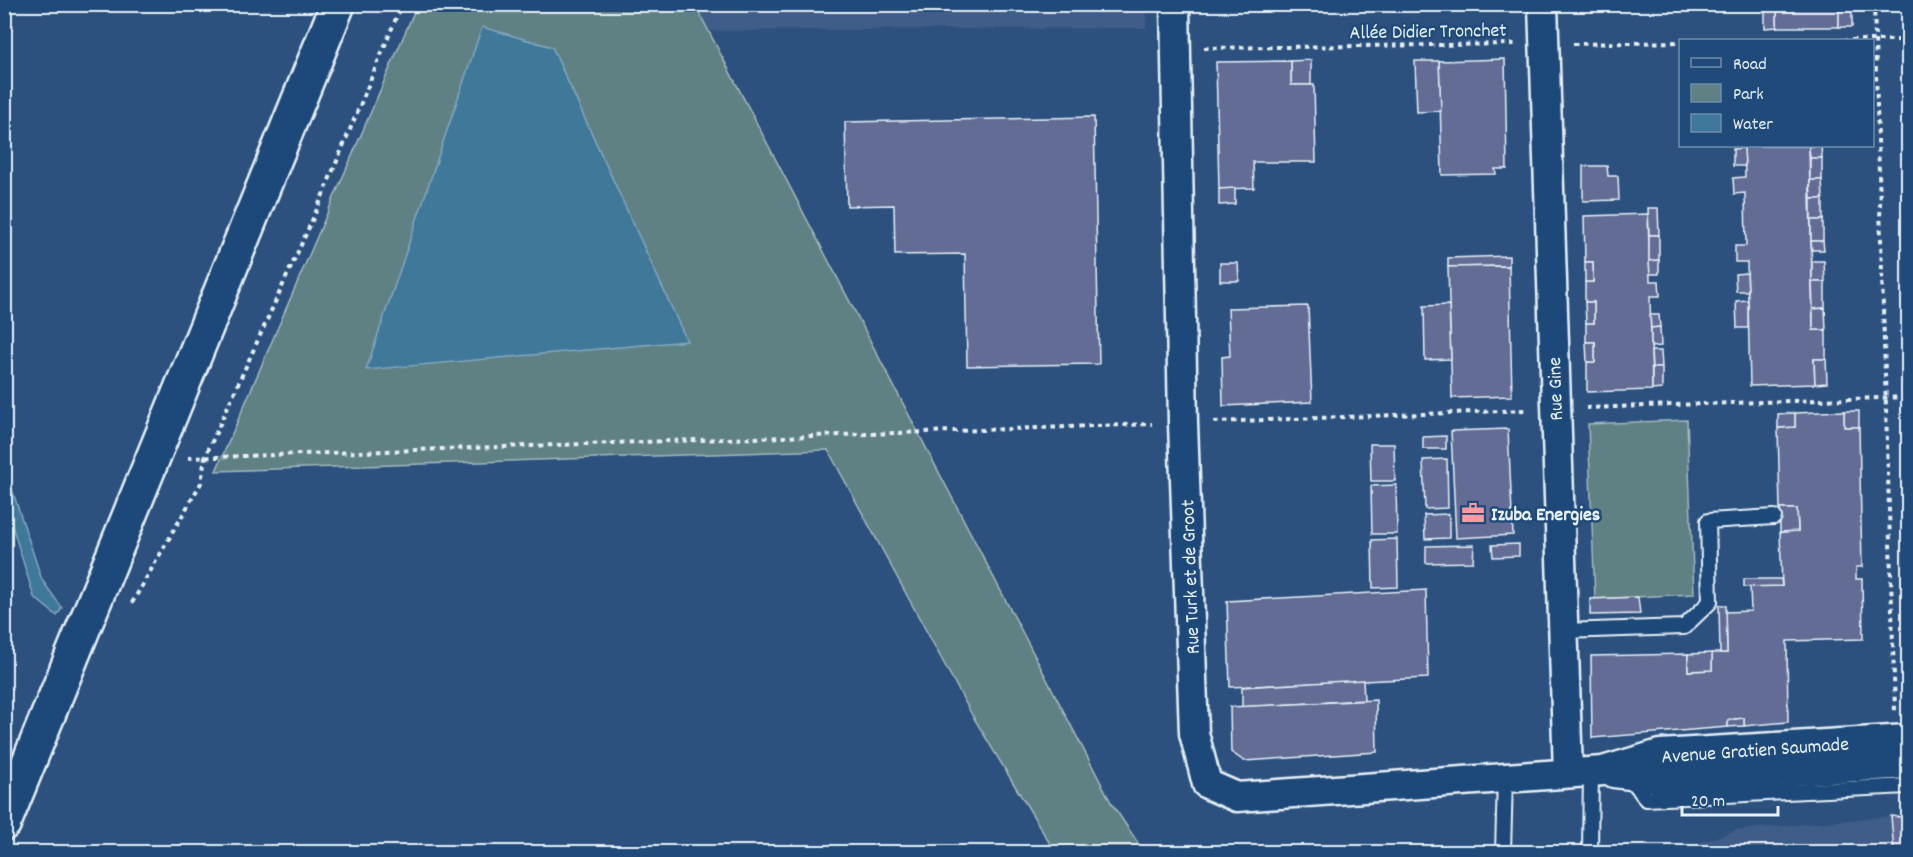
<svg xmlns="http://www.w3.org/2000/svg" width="1913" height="857" font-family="Dekko,sans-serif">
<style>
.built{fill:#3f5c88}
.green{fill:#608184;stroke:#a4b9be;stroke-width:1.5}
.water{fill:#3f789a;stroke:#83a8c0;stroke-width:1.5}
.building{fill:#626c95;stroke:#e8f1f8;stroke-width:1.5}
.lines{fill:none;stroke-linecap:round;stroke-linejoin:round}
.lane-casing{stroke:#e8f1f8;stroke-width:18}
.street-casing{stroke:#e8f1f8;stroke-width:33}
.secondary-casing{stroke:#e8f1f8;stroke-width:38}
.path{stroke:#e8f1f8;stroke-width:4;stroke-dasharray:4.5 4.5;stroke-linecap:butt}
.lane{stroke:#1f4a7a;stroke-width:14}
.street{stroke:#1f4a7a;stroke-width:28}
.secondary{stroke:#1f4a7a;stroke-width:33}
.labels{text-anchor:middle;stroke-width:5;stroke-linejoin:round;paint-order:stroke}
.street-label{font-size:20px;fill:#e8f1f8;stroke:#1f4a7a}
.poi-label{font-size:20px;font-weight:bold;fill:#e8f1f8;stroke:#1f4a7a;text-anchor:start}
</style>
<rect width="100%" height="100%" fill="#2c517f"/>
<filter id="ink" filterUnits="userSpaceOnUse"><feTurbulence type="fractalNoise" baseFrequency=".0167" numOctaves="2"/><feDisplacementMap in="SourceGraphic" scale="12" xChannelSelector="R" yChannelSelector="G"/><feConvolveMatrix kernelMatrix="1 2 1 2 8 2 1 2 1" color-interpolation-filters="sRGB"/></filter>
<g filter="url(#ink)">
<g class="built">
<polygon points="695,5 1146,5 1146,28 708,31"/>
<polygon points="1891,816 1908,818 1908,852 1673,852 1737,830"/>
</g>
<g class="green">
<polygon points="417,5 695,5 1112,804 1144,852 1055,852 972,715 828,450 216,471"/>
<polygon points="1687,420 1694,594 1595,599 1588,424"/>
</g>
<g class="water">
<polygon points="482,27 552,47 687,341 366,370"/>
<polygon points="4,465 42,580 62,608 57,616 34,597 5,503"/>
</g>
<g class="building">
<polygon points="1765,4 1839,4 1839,27 1777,27 1777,5"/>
<rect x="1839" y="4" width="13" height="23"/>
<polygon points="1765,5 1777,5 1777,27 1765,28"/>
<polygon points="1505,59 1507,169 1495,169 1496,174 1442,175 1439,61"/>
<polygon points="1311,60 1311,85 1291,85 1291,61"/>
<polygon points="1291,61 1291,85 1314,85 1316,162 1253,162 1254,188 1219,189 1216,62"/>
<polygon points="1415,61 1439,61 1441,111 1417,112"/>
<polygon points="1094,117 1099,364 967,366 965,254 895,255 894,205 847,206 845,122"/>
<polygon points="1744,146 1809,146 1813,330 1826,330 1826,359 1814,359 1815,384 1750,386 1747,262 1735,262 1735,246 1746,246 1745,193 1734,194 1733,178 1745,177"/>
<polygon points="1809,146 1821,146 1822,158 1810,158"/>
<polygon points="1744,148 1745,166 1733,166 1733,149"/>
<rect x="1810" y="158" width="12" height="22"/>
<polygon points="1583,166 1607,166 1608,176 1618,176 1619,200 1583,201"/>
<polygon points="1810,180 1822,180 1823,199 1811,199"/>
<polygon points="1235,188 1235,204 1219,205 1219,189"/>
<rect x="1811" y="199" width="12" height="21"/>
<polygon points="1648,208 1658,208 1659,235 1649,235"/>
<polygon points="1648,214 1650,281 1659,281 1660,296 1650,296 1652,390 1587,392 1587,362 1595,362 1595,342 1586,342 1586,323 1594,323 1594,302 1585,302 1585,282 1593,282 1593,262 1585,262 1584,216"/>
<rect x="1811" y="220" width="12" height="21"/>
<polygon points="1649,235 1659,235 1659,260 1649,261"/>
<polygon points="1811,241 1823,241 1824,250 1812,250"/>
<polygon points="1509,256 1509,266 1448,267 1448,258"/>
<polygon points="1659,260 1659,274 1650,274 1649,261"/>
<polygon points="1812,261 1824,261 1825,282 1812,282"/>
<rect x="1585" y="262" width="8" height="20"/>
<polygon points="1220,263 1238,263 1239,281 1220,281"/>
<polygon points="1509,266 1512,396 1452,398 1448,267"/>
<polygon points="1747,273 1748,291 1736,291 1735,274"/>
<polygon points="1812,282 1825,282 1825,308 1813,309"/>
<polygon points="1748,300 1748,328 1737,328 1736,301"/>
<polygon points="1585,302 1594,302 1594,323 1586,323"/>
<polygon points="1449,305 1451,359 1425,360 1424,306"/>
<polygon points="1308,306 1312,402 1223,406 1222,357 1230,356 1228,308"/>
<polygon points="1825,308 1826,330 1813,330 1813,309"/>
<polygon points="1650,315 1659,315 1660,327 1651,328"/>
<polygon points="1660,327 1661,346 1651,347 1651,328"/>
<polygon points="1586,342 1595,342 1595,362 1587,362"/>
<polygon points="1651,351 1661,351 1662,368 1652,368"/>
<polygon points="1814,359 1826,359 1827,383 1815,384"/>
<polygon points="1652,368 1662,368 1662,389 1652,390"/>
<rect x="1844" y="411" width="15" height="16"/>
<polygon points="1844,411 1844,427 1859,427 1862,567 1856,567 1856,579 1862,579 1863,639 1787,641 1788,722 1744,726 1744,718 1728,720 1728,727 1592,738 1591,656 1688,654 1688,671 1712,670 1712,653 1727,653 1726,612 1751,611 1750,586 1782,586 1780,532 1798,531 1797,509 1780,509 1778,428 1795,427 1795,413"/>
<polygon points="1795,413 1795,427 1778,428 1778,414"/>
<polygon points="1508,429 1513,535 1456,538 1451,431"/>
<polygon points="1446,436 1446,449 1423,449 1423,437"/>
<polygon points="1370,444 1394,444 1395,481 1371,481"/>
<polygon points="1447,459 1448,508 1425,509 1423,460"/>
<polygon points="1396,485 1397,534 1372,534 1371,486"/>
<polygon points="1780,509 1797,509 1798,531 1780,532"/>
<polygon points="1449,514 1449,538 1425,539 1424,515"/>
<polygon points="1397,539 1398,587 1373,588 1372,540"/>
<polygon points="1519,544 1519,556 1493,557 1492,545"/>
<polygon points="1474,545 1473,562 1426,563 1426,546"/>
<polygon points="1744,579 1781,579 1782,586 1744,587"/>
<polygon points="1426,590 1428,678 1230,687 1227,601"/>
<polygon points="1638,597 1640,614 1590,615 1590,599"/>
<polygon points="1719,605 1726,605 1727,653 1720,653"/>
<polygon points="1712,653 1712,670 1688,671 1688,654"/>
<polygon points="1363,680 1364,700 1242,707 1242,687"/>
<polygon points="1376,700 1377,752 1244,761 1231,752 1230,707"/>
<polygon points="1744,718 1744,726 1728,727 1728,720"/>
<polygon points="1891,816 1908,818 1908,852 1894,852"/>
</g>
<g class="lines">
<g class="lane-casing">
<g id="lane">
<polyline points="1562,631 1684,627 1710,602 1708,521 1774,517"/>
<polyline points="1630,776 1646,799 1908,786"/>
<polyline points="1503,852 1505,777"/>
<polyline points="1590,852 1591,772"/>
</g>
</g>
<g class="street-casing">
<g id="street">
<polyline points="1175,4 1183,423 1194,733 1207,784 1237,797 1603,771 1660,754 1908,739"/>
<polyline points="1543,4 1568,773"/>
<polyline points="1614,773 1662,779 1908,764"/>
</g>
</g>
<g class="secondary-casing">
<polyline id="secondary" points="4,823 338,4"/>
</g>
<g class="path">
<polyline points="1874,4 1895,711"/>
<polyline points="1833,40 1908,40"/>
<polyline points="1573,44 1680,42"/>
<polyline points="1204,48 1515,44"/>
<polyline points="1586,408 1908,397"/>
<polyline points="1214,422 1527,410"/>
<polyline points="188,458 1152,424"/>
<polyline points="132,603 201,483 205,457 315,214 402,4"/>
</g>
<use href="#lane" class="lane"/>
<use href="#street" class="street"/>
<use href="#secondary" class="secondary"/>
</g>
</g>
<defs>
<g id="office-bare" transform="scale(1.8)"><path d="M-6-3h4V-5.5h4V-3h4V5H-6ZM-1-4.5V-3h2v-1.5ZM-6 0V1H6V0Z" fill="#ff9aa2" stroke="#1f4a7a" stroke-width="2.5" paint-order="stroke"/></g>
</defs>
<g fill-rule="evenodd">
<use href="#office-bare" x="1473" y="513"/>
</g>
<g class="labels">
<g class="street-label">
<text transform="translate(1428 30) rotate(-1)" y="7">Allée Didier Tronchet</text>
<text transform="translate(1554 389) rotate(-92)" y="7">Rue Gine</text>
<text transform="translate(1189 577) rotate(-92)" y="7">Rue Turk et de Groot</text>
<text transform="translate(1755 749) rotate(-4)" y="7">Avenue Gratien Saumade</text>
</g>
<g class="poi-label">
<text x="1491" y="520">Izuba Energies</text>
</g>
</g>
<rect width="1913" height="857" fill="none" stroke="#1f4a7a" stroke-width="24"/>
<rect x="12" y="12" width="1889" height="833" fill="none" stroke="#e8f1f8" stroke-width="2" filter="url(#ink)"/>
<rect x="1679" y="39" width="195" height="108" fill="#1f4a7a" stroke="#6f8dac" stroke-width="1.5"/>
<rect x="1691" y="58" width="30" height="9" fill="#1f4a7a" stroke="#6f8dac" stroke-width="1.5"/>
<text x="1733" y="69" font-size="18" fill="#e8f1f8">Road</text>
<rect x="1691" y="84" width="30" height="18" fill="#608184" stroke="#6f8dac" stroke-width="1.5"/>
<text x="1733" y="99" font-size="18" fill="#e8f1f8">Park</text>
<rect x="1691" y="114" width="30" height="18" fill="#3f789a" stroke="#6f8dac" stroke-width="1.5"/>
<text x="1733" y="129" font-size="18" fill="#e8f1f8">Water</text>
<path d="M1682 806v9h96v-9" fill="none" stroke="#e8f1f8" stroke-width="3"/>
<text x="1691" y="806" font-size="18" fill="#e8f1f8" stroke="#1f4a7a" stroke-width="4.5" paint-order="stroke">20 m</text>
</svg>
